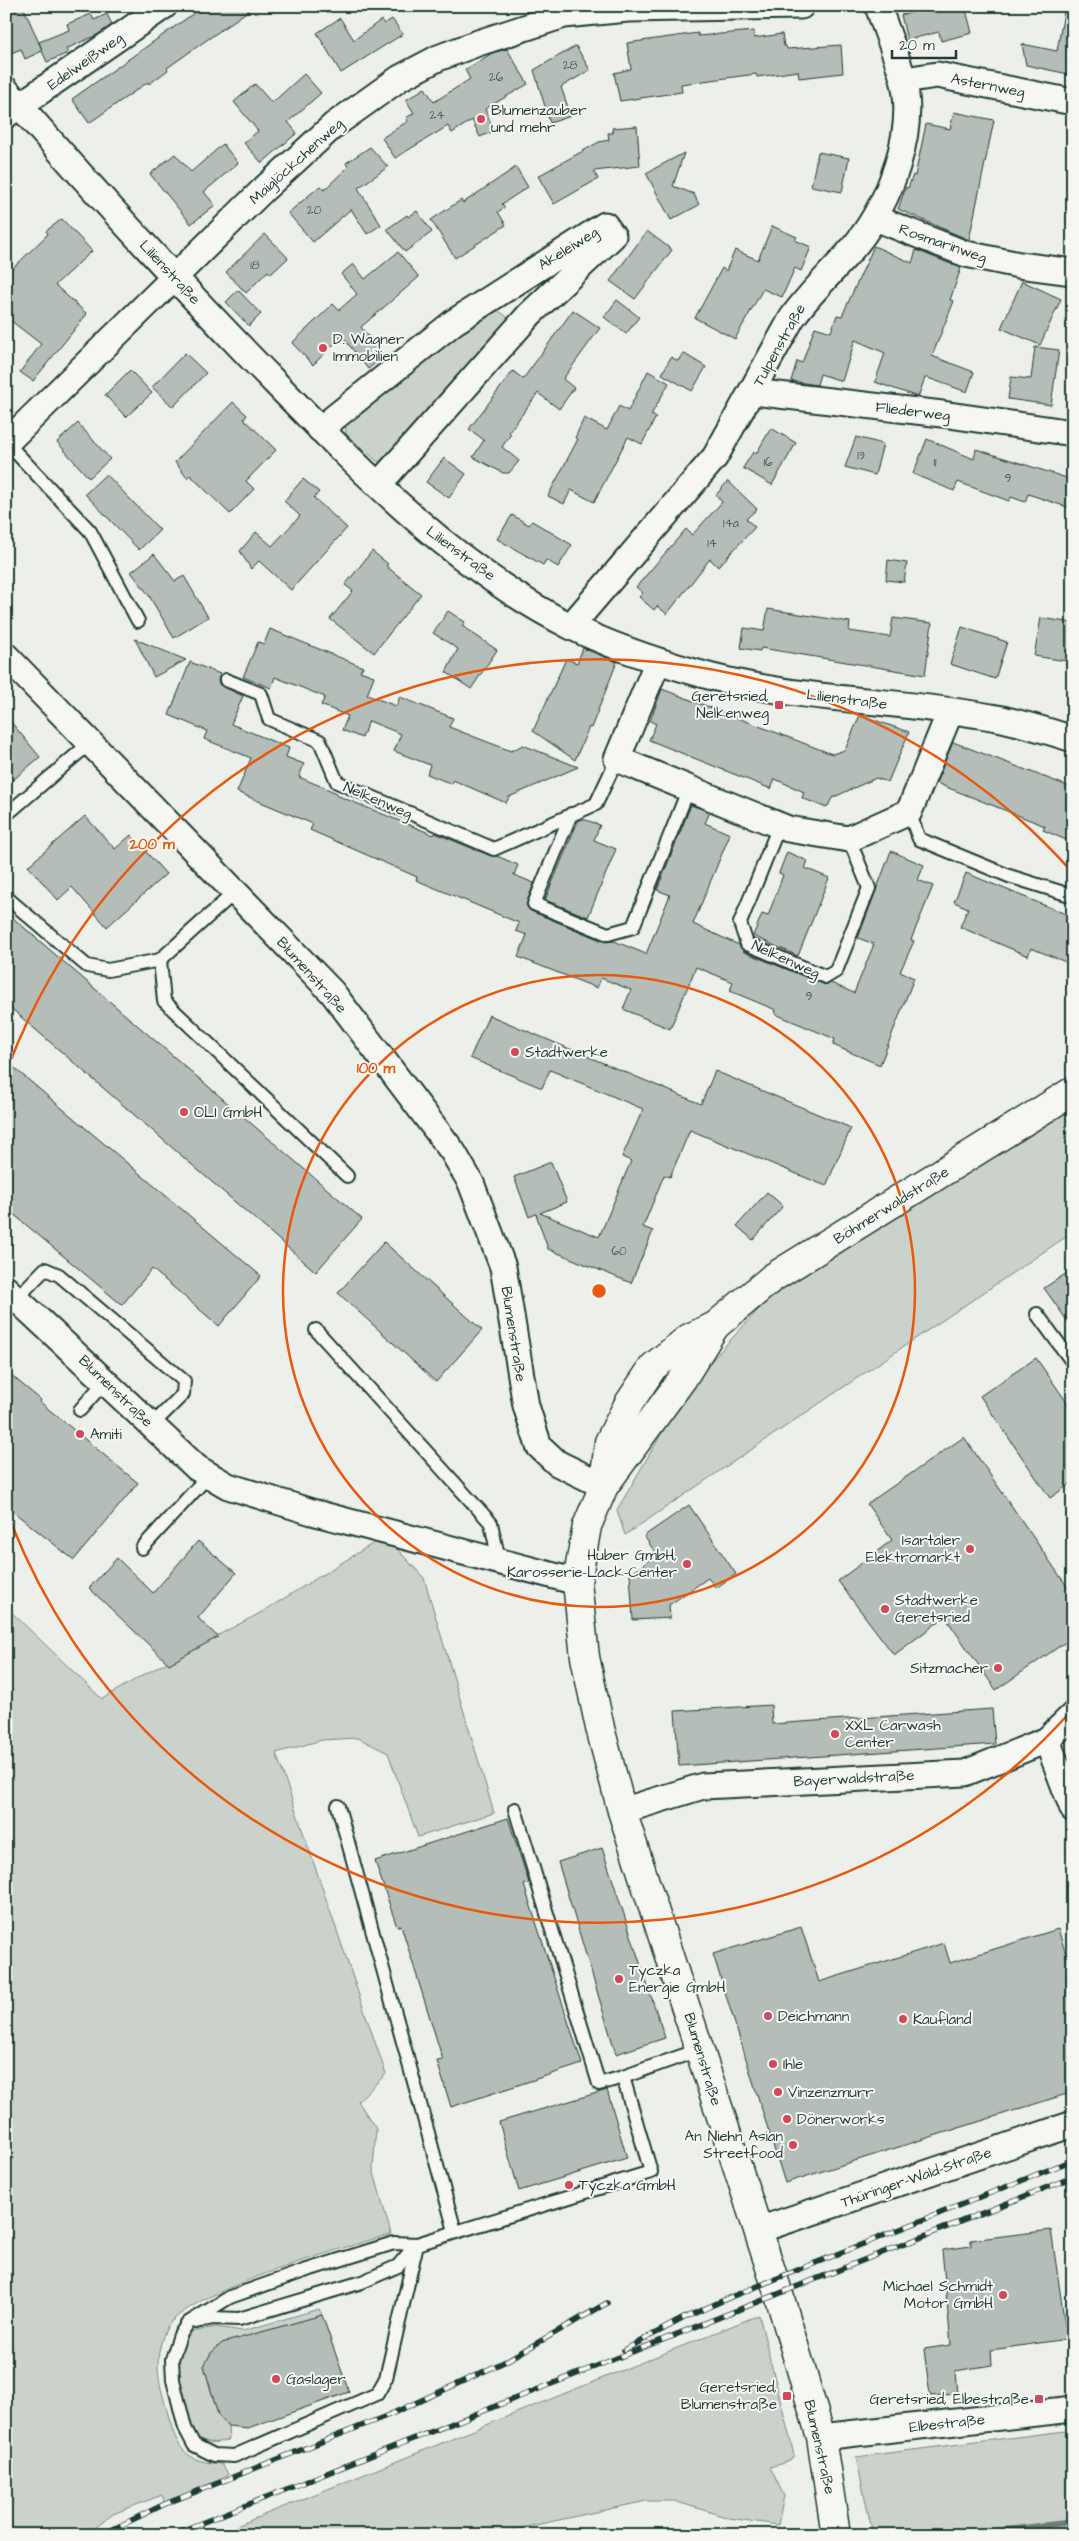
<svg xmlns="http://www.w3.org/2000/svg" width="1079" height="2541" font-family="'Architects Daughter',sans-serif">
<style>
.green{fill:#cbd2cc;stroke:#758880}
.lines{fill:none;stroke-linecap:round;stroke-linejoin:round}
.stream{stroke:#6c7e77;stroke-width:6}
.building{fill:#b4bdb8;stroke:#1f3d34}
.service-casing{stroke:#1f3d34;stroke-width:16}
.minor-casing{stroke:#1f3d34;stroke-width:29}
.tertiary-casing{stroke:#1f3d34;stroke-width:31}
.service{stroke:#f6f6f2;stroke-width:12}
.minor{stroke:#f6f6f2;stroke-width:25}
.tertiary{stroke:#f6f6f2;stroke-width:28}
.rail-casing{stroke:#1f3d34;stroke-width:5.5}
.rail{stroke:#f6f6f2;stroke-width:4;stroke-dasharray:11;stroke-linecap:butt}
.ring{fill:none;stroke:#e8590c;stroke-width:2.5}
.poi-dot{fill:#d1495b;stroke:#f6f6f2;stroke-width:2}
.labels{text-anchor:middle;stroke-width:4;stroke-linejoin:round;paint-order:stroke}
.number-label{font-size:12px;fill:#445d55}
.street-label{font-size:15px;fill:#1f3d34;stroke:#f6f6f2}
.poi-label{font-size:15px;fill:#1f3d34;stroke:#f6f6f2;text-anchor:start}
.centre{fill:#e8590c;stroke:#f6f6f2;stroke-width:2.5}
.ring-label{font-size:15px;text-anchor:middle;font-weight:bold;fill:#e8590c;stroke:#f6f6f2;stroke-width:4;stroke-linejoin:round;paint-order:stroke}
</style>
<rect width="100%" height="100%" fill="#edefea"/>
<filter id="ink" filterUnits="userSpaceOnUse"><feTurbulence type="fractalNoise" baseFrequency=".02" numOctaves="2"/><feDisplacementMap in="SourceGraphic" scale="10" xChannelSelector="R" yChannelSelector="G"/><feConvolveMatrix kernelMatrix="1 2 1 2 8 2 1 2 1" color-interpolation-filters="sRGB"/></filter>
<g filter="url(#ink)">
<g class="green">
<polygon points="490,305 506,316 511,323 383,462 377,461 346,434 345,421"/>
<polygon points="1073,1101 1073,1232 625,1535 617,1510 691,1383 769,1298"/>
<path d="M 385,1536 L 424,1578 L 494,1813 L 418,1837 L 388,1753 L 358,1738 L 322,1740 L 276,1753 L 386,2074 L 358,2101 L 376,2129 L 373,2169 L 391,2234 C 347,2247 184,2292 166,2329 C 151,2363 160,2385 169,2418 C 178,2451 187,2462 222,2464 L 228,2474 L 220,2481 L 165,2504 L 162,2495 L 113,2514 L 86,2535 L 6,2535 L 6,1607 L 102,1699 L 141,1676 L 262,1612 Z"/>
<path d="M 319,2309 L 322,2315 L 205,2366 L 218,2415 L 228,2426 L 229,2440 C 219,2442 208,2445 199,2438 C 187,2428 175,2376 178,2360 C 180,2350 185,2341 191,2332 L 216,2327 L 243,2331 Z"/>
<polygon points="759,2315 794,2455 790,2461 770,2467 784,2496 778,2525 729,2518 674,2501 646,2501 490,2535 214,2535"/>
<polygon points="1073,2430 1073,2535 873,2535 856,2457"/>
</g>
<g class="lines">
<polyline class="stream" points="964,2535 1073,2522"/>
</g>
<g class="building">
<polygon points="6,6 23,6 42,50 39,42 69,30 67,24 91,14 94,20 107,14 112,25 97,35 66,49 68,53 47,62 42,51 25,59 21,49 6,55"/>
<polygon points="204,6 255,6 167,68 168,70 149,84 148,82 89,123 72,99"/>
<polygon points="941,6 965,6 972,33 941,41 939,32 907,40 901,15"/>
<polygon points="1064,12 1073,13 1073,75 1026,65 1022,44 1057,51"/>
<polygon points="340,18 354,40 381,20 384,24 392,19 403,34 341,73 317,33"/>
<polygon points="754,31 754,38 782,34 784,46 786,46 787,49 841,45 843,73 799,78 798,71 757,77 756,74 681,84 682,92 620,101 614,73 631,69 627,43 698,33 698,36"/>
<polygon points="576,46 590,70 561,87 571,116 550,123 534,70"/>
<polygon points="507,49 528,84 485,109 494,131 480,137 472,120 452,133 448,126 395,158 382,138 408,121 406,118 414,113 406,100 425,88 434,102 470,79 465,70 492,53"/>
<polygon points="304,74 321,93 288,122 297,133 262,163 244,143 258,131 234,102 255,84 272,103"/>
<polygon points="954,112 994,120 969,240 898,209 906,187 908,188 913,175 915,176 926,124 950,129"/>
<polygon points="637,126 640,166 594,171 598,179 554,204 538,176 599,142 609,140 608,133 613,133 612,128"/>
<polygon points="223,144 238,163 204,192 215,205 191,224 150,174 175,154 191,172"/>
<polygon points="370,147 388,167 358,188 381,225 367,234 351,209 313,242 288,213 320,186 324,190 348,167 346,163"/>
<polygon points="818,152 849,158 842,192 811,186"/>
<polygon points="684,153 673,186 694,194 699,205 671,220 646,173"/>
<polygon points="516,167 528,187 502,204 505,207 498,212 506,225 455,258 431,220 461,200 463,203"/>
<polygon points="417,211 432,232 405,252 387,229 407,215 408,217"/>
<polygon points="62,219 92,251 55,285 87,314 33,381 20,372 41,344 6,317 6,275 48,234 46,231"/>
<polygon points="772,226 797,237 795,240 811,247 801,271 795,268 782,297 763,289 735,339 695,318 722,268 726,271 735,250 758,260"/>
<polygon points="647,231 672,250 635,299 610,281"/>
<polygon points="265,234 288,258 271,274 268,271 246,293 226,272"/>
<polygon points="874,246 912,263 916,250 961,268 950,300 954,301 932,356 974,372 967,392 928,378 925,378 918,397 875,382 885,353 855,340 842,381 820,374 817,385 791,381 797,361 802,363 815,327 831,332 837,315 842,316"/>
<polygon points="398,252 419,277 361,327 384,356 368,369 342,336 313,365 292,343 333,304 339,310 357,294 341,274 353,264 365,279"/>
<polygon points="1022,281 1061,299 1040,345 1001,328"/>
<polygon points="238,290 261,314 249,326 226,302"/>
<polygon points="617,300 639,317 626,334 604,317"/>
<polygon points="573,310 600,328 563,379 574,388 559,409 538,393 509,432 511,434 502,447 519,461 509,473 503,473 473,457 484,440 469,429 513,371 523,379"/>
<polygon points="1035,347 1059,350 1051,405 1008,399 1011,377 1031,379"/>
<polygon points="185,353 206,373 173,407 152,387"/>
<polygon points="683,353 706,367 692,391 662,374 671,357 678,361"/>
<polygon points="130,370 152,393 126,417 105,395"/>
<polygon points="648,371 669,383 651,415 656,417 642,444 628,437 594,502 571,490 564,504 548,496 578,439 575,438 584,418 607,430 619,406 628,411"/>
<polygon points="233,402 247,415 244,419 276,450 246,481 254,489 230,514 190,475 187,478 175,462"/>
<polygon points="78,423 110,459 89,478 57,442"/>
<polygon points="771,428 796,443 772,485 743,468 753,452 756,454"/>
<polygon points="856,437 883,444 875,475 845,467"/>
<polygon points="927,439 974,459 976,449 1073,480 1073,509 1028,494 1025,502 1011,497 1009,501 958,482 954,491 913,474"/>
<polygon points="444,458 466,474 449,498 426,482"/>
<polygon points="106,474 160,530 139,550 85,494"/>
<polygon points="303,479 319,492 314,498 347,528 291,590 259,561 251,569 240,551 256,532 272,546 300,516 284,501"/>
<polygon points="728,481 757,509 746,519 755,527 718,567 710,559 667,614 657,606 654,610 639,597 643,593 636,587 686,529 692,535 722,502 716,495"/>
<polygon points="512,515 529,525 532,521 572,545 558,567 546,560 543,565 497,539"/>
<polygon points="372,551 388,564 386,566 421,594 374,653 330,619 353,591 345,585"/>
<polygon points="154,554 175,581 184,576 208,617 174,638 148,594 131,572"/>
<polygon points="888,560 907,563 904,582 886,580"/>
<polygon points="768,609 850,622 849,631 890,637 893,618 932,623 925,675 761,648 760,651 741,648 744,628 764,631"/>
<polygon points="448,611 465,622 462,626 497,650 471,689 446,672 458,649 433,633"/>
<polygon points="1041,618 1073,623 1073,662 1034,656"/>
<polygon points="962,627 1007,642 995,679 950,664"/>
<polygon points="270,629 363,667 360,671 374,676 367,695 396,706 400,697 453,718 449,727 485,741 511,751 523,745 578,767 509,797 506,803 453,780 452,784 427,774 430,765 394,751 401,734 369,721 362,738 342,730 348,716 321,705 325,697 275,677 271,688 243,677 258,642 264,644"/>
<polygon points="135,639 186,660 154,677"/>
<polygon points="583,648 617,662 591,728 589,727 575,760 533,731 566,659 577,663"/>
<polygon points="190,662 220,674 218,681 220,685 243,696 231,724 289,748 286,757 304,764 299,777 337,793 336,795 434,835 435,833 491,856 497,856 518,865 514,875 534,883 526,905 531,911 605,942 614,941 646,954 670,895 657,890 691,805 710,812 705,823 730,834 693,924 739,945 744,952 823,984 831,983 854,993 874,944 858,938 891,851 924,865 918,880 933,886 911,940 914,941 900,972 914,978 880,1065 833,1045 835,1039 775,1014 776,1010 730,991 733,982 696,967 670,1029 623,1009 631,990 601,978 597,988 518,957 527,935 516,931 519,923 416,880 417,877 310,830 313,824 237,792 251,758 204,739 207,731 169,715"/>
<polygon points="662,689 832,754 845,750 860,715 909,732 888,782 876,778 832,798 828,806 824,807 802,798 804,792 775,779 771,789 649,740 656,724 650,721"/>
<polygon points="6,716 40,757 6,786"/>
<polygon points="953,742 1073,788 1073,843 1043,830 1045,826 936,783"/>
<polygon points="85,816 115,849 131,835 166,874 107,927 72,887 58,900 28,866"/>
<polygon points="583,819 600,825 594,840 616,849 588,917 545,900 578,821"/>
<polygon points="787,852 808,861 805,868 829,878 798,956 753,936 762,914 768,916 783,875 779,873"/>
<polygon points="966,873 1073,917 1073,965 1031,948 1028,956 960,927 968,908 954,902"/>
<polygon points="6,912 362,1219 316,1272 6,1004"/>
<polygon points="489,1015 701,1104 715,1071 851,1128 826,1186 690,1130 670,1177 664,1175 643,1227 653,1231 631,1283 548,1249 536,1214 529,1217 514,1177 551,1162 567,1202 540,1213 599,1237 631,1161 622,1157 643,1109 550,1070 542,1088 470,1058"/>
<polygon points="6,1061 261,1276 219,1326 152,1269 122,1305 6,1208"/>
<polygon points="767,1192 783,1206 753,1240 737,1226"/>
<polygon points="384,1242 482,1330 436,1382 338,1293"/>
<polygon points="1073,1269 1073,1329 1044,1288"/>
<polygon points="1036,1358 1073,1411 1073,1482 1050,1498 980,1396"/>
<polygon points="6,1371 41,1400 40,1402 138,1483 74,1560 6,1506"/>
<polygon points="964,1437 1073,1595 1073,1637 996,1690 945,1617 894,1655 838,1581 892,1540 867,1504"/>
<polygon points="689,1505 736,1574 716,1588 708,1578 669,1605 670,1618 633,1620 630,1574 657,1555 644,1536"/>
<polygon points="198,1541 236,1573 198,1618 218,1637 169,1664 89,1588 117,1558 153,1593"/>
<polygon points="771,1705 772,1724 992,1709 995,1744 679,1766 675,1711"/>
<polygon points="508,1818 529,1883 524,1885 582,2064 451,2107 437,2061 443,2060 401,1925 397,1927 375,1861"/>
<polygon points="602,1848 665,2038 616,2054 558,1862"/>
<polygon points="801,1927 819,1982 944,1943 950,1963 1058,1929 1073,1977 1073,2092 785,2183 713,1954"/>
<polygon points="607,2090 627,2158 519,2191 499,2122"/>
<polygon points="1051,2230 1067,2339 991,2350 992,2365 955,2371 957,2394 930,2396 924,2349 951,2345 942,2250 971,2246 971,2240"/>
<polygon points="322,2315 349,2392 248,2428 228,2426 218,2415 204,2366 211,2353 222,2343"/>
</g>
<g class="lines">
<g class="service-casing">
<g id="service">
<polyline points="7,443 90,531 138,621"/>
<polyline points="226,680 261,694 269,719 320,741 337,782 494,849 596,804 617,759"/>
<polyline points="909,812 919,839 1009,876 1073,896"/>
<polyline points="571,814 534,904 608,934 633,927 689,788"/>
<polyline points="6,815 90,743"/>
<polyline points="779,826 740,923 747,944 826,977 836,971 869,888 849,839"/>
<polyline points="235,892 160,960 164,1001 347,1176"/>
<polyline points="6,897 87,966 108,970 160,960"/>
<polyline points="17,1298 45,1269 59,1275 184,1381 183,1394 152,1425"/>
<polyline points="1037,1314 1073,1363"/>
<polyline points="316,1330 491,1523 499,1561"/>
<polyline points="80,1410 106,1380"/>
<polyline points="142,1548 209,1475"/>
<polyline points="338,1806 455,2231"/>
<polyline points="515,1809 599,2084 623,2077"/>
<polyline points="417,2244 394,2243 304,2271 230,2297 188,2323 180,2335 172,2359 173,2380 185,2428 194,2445 214,2455 234,2456 377,2394 386,2378 417,2244 651,2172 623,2077 701,2049"/>
<polyline points="196,2322 213,2318 239,2319 362,2282 398,2266 415,2246"/>
</g>
</g>
<g class="minor-casing">
<g id="minor">
<polyline points="904,80 937,75 1073,102"/>
<path d="M 6,90 C 86,182 168,272 253,360 C 349,458 448,565 572,627 C 611,646 653,660 694,672 C 793,701 897,699 997,718 C 1023,723 1048,731 1073,739"/>
<polyline points="6,115 164,6"/>
<polyline points="875,218 966,254 1019,265 1073,272"/>
<polyline points="753,392 942,414 1073,433"/>
<polyline points="320,429 454,322 605,225 613,236 530,314 379,484"/>
<polyline points="6,443 264,189 334,125 400,78 438,58 478,43 564,15 628,9 801,6"/>
<path d="M 571,626 L 715,457 L 792,318 C 811,291 836,269 857,243 C 889,203 917,131 903,79 C 896,54 886,30 878,6"/>
<polyline points="6,656 332,992 453,1152 471,1183 503,1267 526,1406 539,1446 557,1463 604,1486"/>
<polyline points="658,661 617,759 788,829 849,839 909,812 950,712"/>
<polyline points="6,1289 197,1468 228,1486 312,1512 577,1582"/>
<polyline points="1047,1740 1073,1809"/>
<polyline points="622,1811 703,1786 965,1773 1047,1740 1073,1715"/>
<polyline points="759,2230 1073,2124"/>
<polyline points="821,2437 1073,2409"/>
</g>
</g>
<g class="tertiary-casing">
<g id="tertiary">
<polyline points="715,1326 683,1378 604,1486 587,1526 577,1582 585,1657 600,1728 622,1811 779,2295 821,2437 836,2535"/>
<polyline points="604,1482 609,1442 629,1403 653,1367 689,1338 715,1326 772,1278 1073,1091"/>
</g>
</g>
<use href="#service" class="service"/>
<use href="#minor" class="minor"/>
<use href="#tertiary" class="tertiary"/>
<g class="rail-casing">
<g id="rail">
<polyline points="624,2350 684,2318 733,2296 1073,2160"/>
<polyline points="101,2535 165,2504 389,2415 457,2384 504,2362 607,2303"/>
<polyline points="171,2535 1073,2177"/>
</g>
</g>
<use href="#rail" class="rail"/>
</g>
</g>
<g class="ring">
<circle cx="599" cy="1291" r="316"/>
<path d="M1072 1710A632 632 0 0 1 7 1512M7 1070A632 632 0 0 1 1072 872"/>
</g>
<g class="poi-dot">
<circle cx="481" cy="119" r="5"/>
<circle cx="323" cy="348" r="5"/>
<rect x="774" y="700" width="10" height="10" rx="2.5"/>
<circle cx="515" cy="1052" r="5"/>
<circle cx="184" cy="1112" r="5"/>
<circle cx="80" cy="1434" r="5"/>
<circle cx="970" cy="1549" r="5"/>
<circle cx="687" cy="1564" r="5"/>
<circle cx="885" cy="1609" r="5"/>
<circle cx="998" cy="1668" r="5"/>
<circle cx="835" cy="1734" r="5"/>
<circle cx="619" cy="1979" r="5"/>
<circle cx="768" cy="2016" r="5"/>
<circle cx="903" cy="2019" r="5"/>
<circle cx="773" cy="2064" r="5"/>
<circle cx="778" cy="2092" r="5"/>
<circle cx="787" cy="2119" r="5"/>
<circle cx="793" cy="2145" r="5"/>
<circle cx="569" cy="2185" r="5"/>
<circle cx="1003" cy="2295" r="5"/>
<circle cx="276" cy="2379" r="5"/>
<rect x="782" y="2391" width="10" height="10" rx="2.5"/>
<rect x="1034" y="2394" width="10" height="10" rx="2.5"/>
</g>
<g class="labels">
<g class="number-label">
<text x="570" y="69">28</text>
<text x="496" y="81">26</text>
<text x="437" y="119">24</text>
<text x="314" y="214">20</text>
<text x="255" y="269">18</text>
<text x="861" y="459">13</text>
<text x="768" y="466">16</text>
<text x="935" y="466">11</text>
<text x="1008" y="482">9</text>
<text x="731" y="527">14a</text>
<text x="712" y="547">14</text>
<text x="809" y="1000">9</text>
<text x="619" y="1255">60</text>
</g>
<g class="street-label">
<text transform="translate(85 61) rotate(-35)" y="5">Edelweißweg</text>
<text transform="translate(988 85) rotate(11)" y="5">Asternweg</text>
<text transform="translate(296 161) rotate(-42)" y="5">Maiglöckchenweg</text>
<text transform="translate(943 243) rotate(19)" y="5">Rosmarinweg</text>
<text transform="translate(568 248) rotate(-32)" y="5">Akeleiweg</text>
<text transform="translate(170 272) rotate(47)" y="5">Lilienstraße</text>
<text transform="translate(779 345) rotate(-61)" y="5">Tulpenstraße</text>
<text transform="translate(913 411) rotate(7)" y="5">Fliederweg</text>
<text transform="translate(461 553) rotate(36)" y="5">Lilienstraße</text>
<text transform="translate(847 699) rotate(7)" y="5">Lilienstraße</text>
<text transform="translate(378 800) rotate(23)" y="5">Nelkenweg</text>
<text transform="translate(786 959) rotate(24)" y="5">Nelkenweg</text>
<text transform="translate(312 975) rotate(48)" y="5">Blumenstraße</text>
<text transform="translate(891 1205) rotate(-32)" y="5">Böhmerwaldstraße</text>
<text transform="translate(514 1334) rotate(81)" y="5">Blumenstraße</text>
<text transform="translate(116 1391) rotate(44)" y="5">Blumenstraße</text>
<text transform="translate(854 1778) rotate(-3)" y="5">Bayerwaldstraße</text>
<text transform="translate(703 2059) rotate(73)" y="5">Blumenstraße</text>
<text transform="translate(916 2177) rotate(-19)" y="5">Thüringer-Wald-Straße</text>
<text transform="translate(947 2423) rotate(-6)" y="5">Elbestraße</text>
<text transform="translate(820 2447) rotate(77)" y="5">Blumenstraße</text>
</g>
<g class="poi-label">
<text x="491" y="115">Blumenzauber<tspan x="491" dy="17">und mehr</tspan></text>
<text x="333" y="344">D. Wagner<tspan x="333" dy="17">Immobilien</tspan></text>
<text x="769" y="701" text-anchor="end">Geretsried,<tspan x="769" dy="17">Nelkenweg</tspan></text>
<text x="525" y="1057">Stadtwerke</text>
<text x="194" y="1117">OLI GmbH</text>
<text x="90" y="1439">Amiti</text>
<text x="960" y="1545" text-anchor="end">Isartaler<tspan x="960" dy="17">Elektromarkt</tspan></text>
<text x="677" y="1560" text-anchor="end">Huber GmbH,<tspan x="677" dy="17">Karosserie-Lack-Center</tspan></text>
<text x="895" y="1605">Stadtwerke<tspan x="895" dy="17">Geretsried</tspan></text>
<text x="988" y="1673" text-anchor="end">Sitzmacher</text>
<text x="845" y="1730">XXL Carwash<tspan x="845" dy="17">Center</tspan></text>
<text x="629" y="1975">Tyczka<tspan x="629" dy="17">Energie GmbH</tspan></text>
<text x="778" y="2021">Deichmann</text>
<text x="913" y="2024">Kaufland</text>
<text x="783" y="2069">Ihle</text>
<text x="788" y="2097">Vinzenzmurr</text>
<text x="797" y="2124">Dönerworks</text>
<text x="783" y="2141" text-anchor="end">An Niehn Asian<tspan x="783" dy="17">Streetfood</tspan></text>
<text x="579" y="2190">Tyczka GmbH</text>
<text x="993" y="2291" text-anchor="end">Michael Schmidt<tspan x="993" dy="17">Motor GmbH</tspan></text>
<text x="286" y="2384">Gaslager</text>
<text x="777" y="2392" text-anchor="end">Geretsried,<tspan x="777" dy="17">Blumenstraße</tspan></text>
<text x="1029" y="2404" text-anchor="end">Geretsried, Elbestraße</text>
</g>
</g>
<circle cx="599" cy="1291" r="8" class="centre"/>
<g class="ring-label">
<text x="152" y="849">200 m</text>
<text x="376" y="1073">100 m</text>
</g>
<rect width="1079" height="2541" fill="none" stroke="#f6f6f2" stroke-width="25"/>
<rect x="12" y="12" width="1054" height="2516" fill="none" stroke="#1f3d34" stroke-width="2" filter="url(#ink)"/>
<path d="M892 50v8h64v-8" fill="none" stroke="#1f3d34" stroke-width="2.5"/>
<text x="899" y="50" font-size="15" fill="#1f3d34" stroke="#f6f6f2" stroke-width="4" paint-order="stroke">20 m</text>
</svg>
